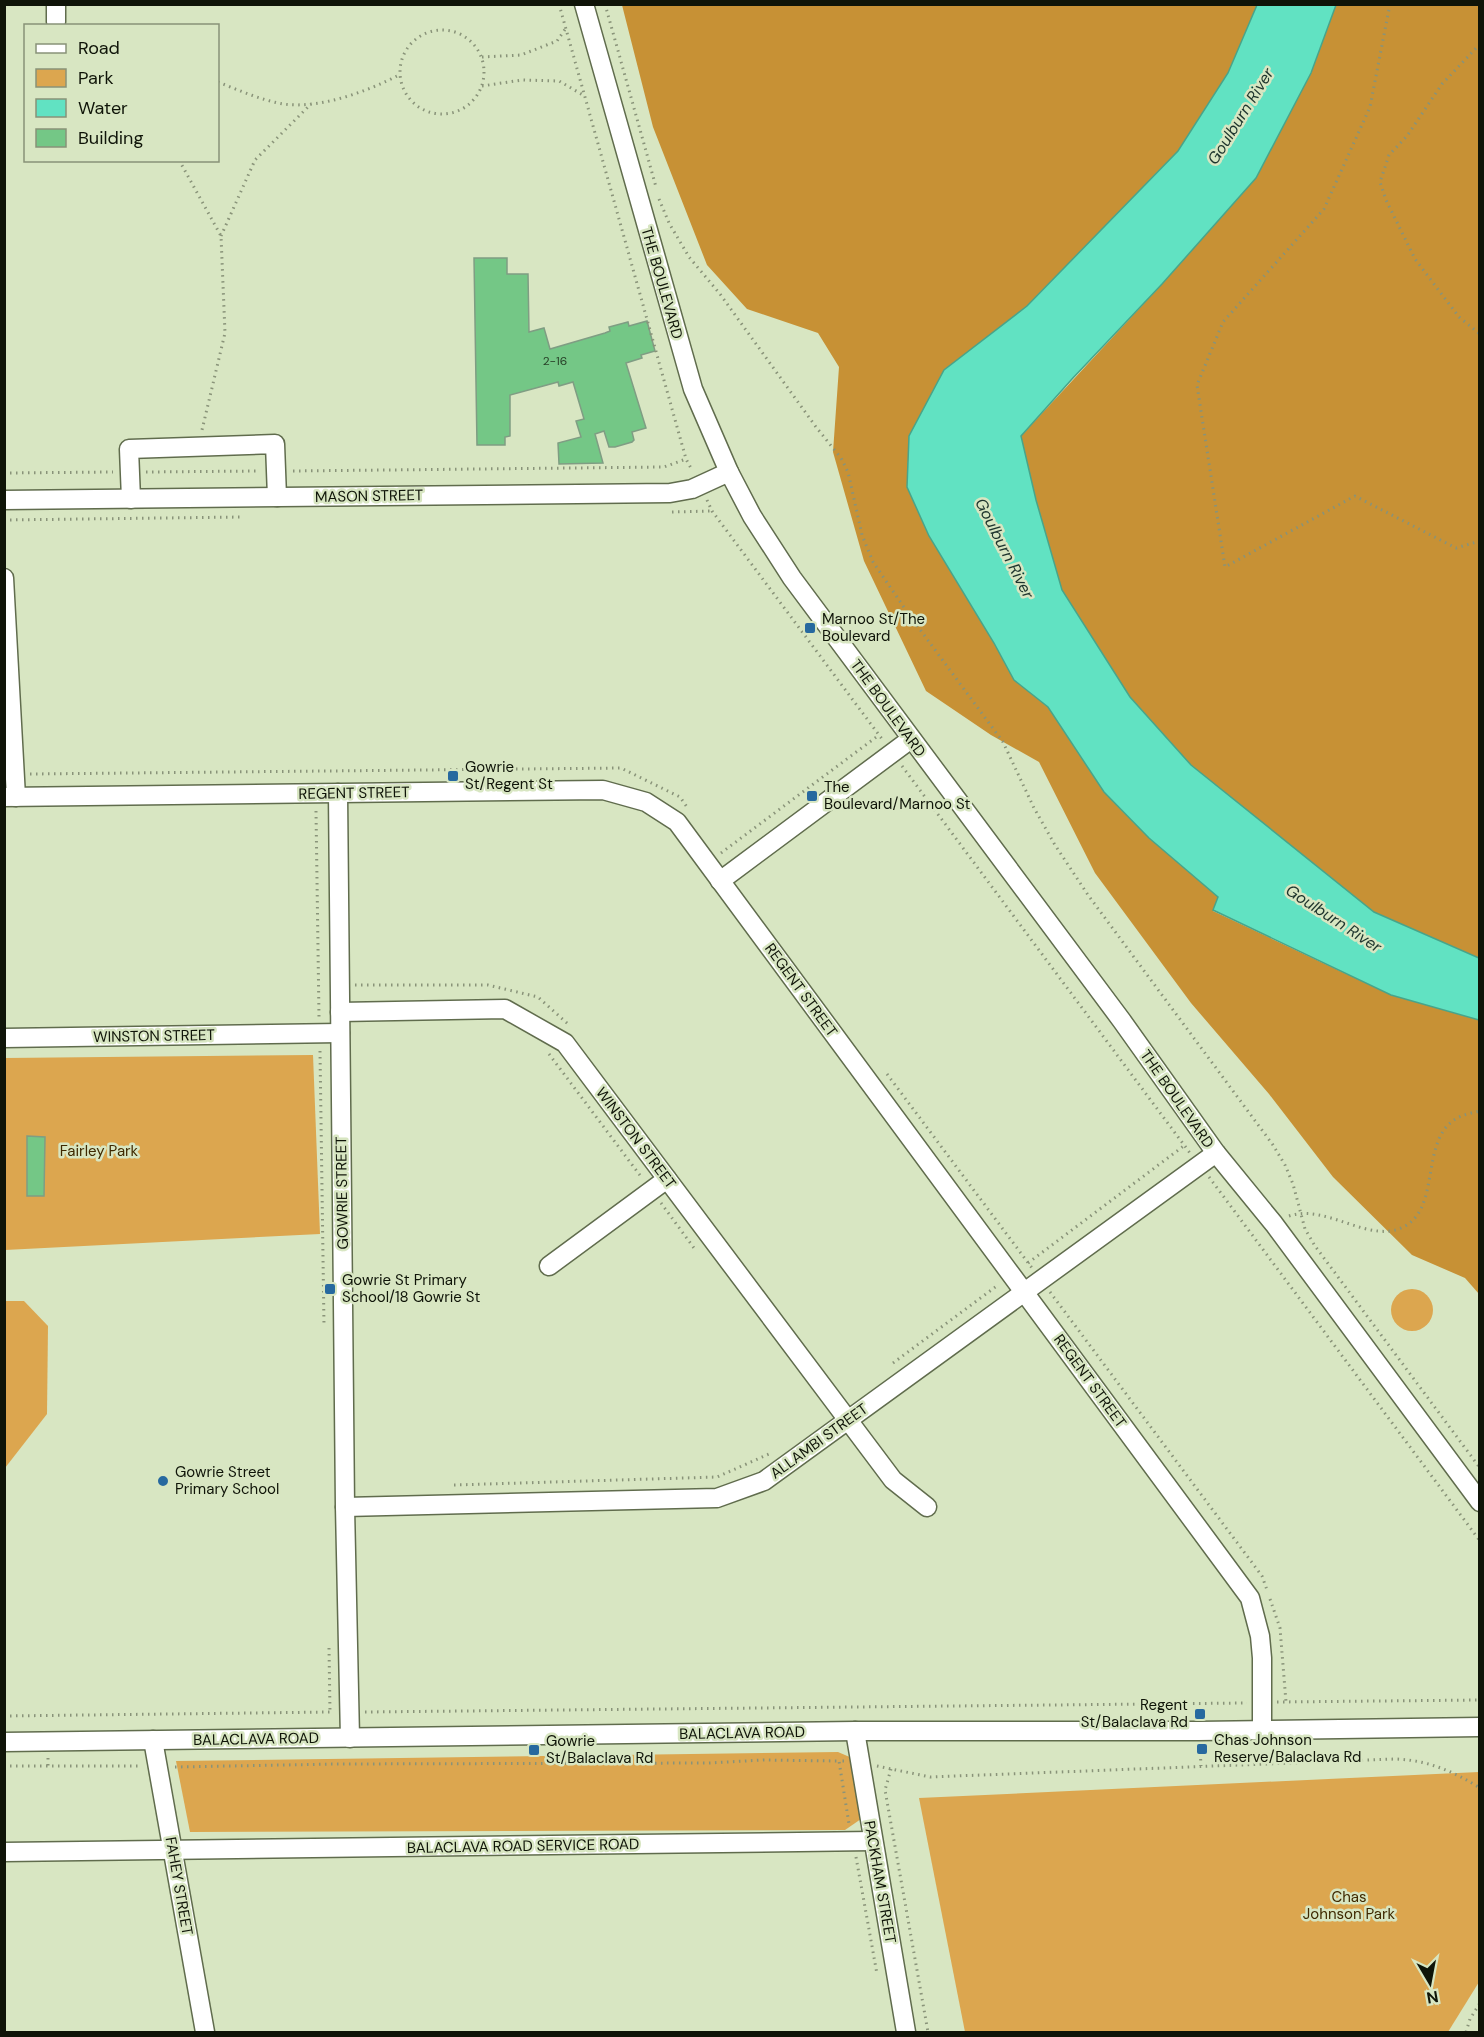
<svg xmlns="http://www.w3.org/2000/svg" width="1484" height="2037" font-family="'DM Sans',sans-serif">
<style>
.green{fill:#dca64f}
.forest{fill:#c79135}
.water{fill:#61e2c2;stroke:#48a48a;stroke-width:1.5}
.building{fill:#74c786;stroke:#7f9d83;stroke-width:1.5}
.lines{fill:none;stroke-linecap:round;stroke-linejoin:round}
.minor-casing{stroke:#606c4d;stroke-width:21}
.path{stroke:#899379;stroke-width:3;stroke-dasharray:1.5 4.5;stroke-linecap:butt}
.minor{stroke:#fff;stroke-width:18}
.poi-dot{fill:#27699f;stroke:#d8e6c2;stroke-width:2}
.labels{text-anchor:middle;stroke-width:5;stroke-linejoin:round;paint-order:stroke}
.number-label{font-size:12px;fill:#284128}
.street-label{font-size:15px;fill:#0f1408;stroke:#d8e6c2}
.poi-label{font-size:15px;fill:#0f1408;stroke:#d8e6c2;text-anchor:start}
.park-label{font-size:15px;fill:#3f2901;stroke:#d8e6c2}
.water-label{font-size:16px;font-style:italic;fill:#1d342d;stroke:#d8e6c2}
</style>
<rect width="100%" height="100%" fill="#d8e6c2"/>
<g class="green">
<polygon points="313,1055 320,1234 5,1250 5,1058"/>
<circle cx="1412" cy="1310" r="21"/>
<polygon points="5,1301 24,1301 48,1326 47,1414 5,1468"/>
<polygon points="838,1752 852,1758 861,1819 845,1830 190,1832 176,1761"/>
<polygon points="1479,1772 1479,1982 1448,2032 965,2032 919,1798"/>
</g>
<g class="forest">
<polygon points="622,5 1257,5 1228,73 1178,151 1027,306 944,370 907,487 929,536 994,643 1014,680 1048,707 1104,792 1149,838 1218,897 1213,911 1391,995 1479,1020 1479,1294 1465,1278 1412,1255 1333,1177 1269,1094 1191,1003 1095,873 1039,762 991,735 926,691 864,561 833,452 839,367 818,333 747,309 707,265 653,127"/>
<polygon points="1336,5 1479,5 1479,958 1374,912 1191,765 1130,697 1062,590 1036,500 1021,436 1162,284 1256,178 1311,73"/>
</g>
<polygon class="water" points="1257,5 1336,5 1311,73 1256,178 1162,284 1072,379 1021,436 1036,500 1062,590 1130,697 1191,765 1374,912 1479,958 1479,1020 1391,995 1213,910 1218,897 1149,838 1104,792 1048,707 1014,680 994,643 929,536 907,487 909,436 944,370 1027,306 1178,151 1228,73"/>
<g class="building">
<polygon points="474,258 507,258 507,274 528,274 529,332 544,328 550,349 605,333 610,331 609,327 628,322 629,326 647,321 655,351 641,355 642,358 626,363 646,428 632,432 634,440 632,442 615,447 609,447 604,431 595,434 603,463 559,464 558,443 581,437 576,421 584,419 573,382 559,386 558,382 510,395 510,436 505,437 505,445 477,445"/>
<polygon points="27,1136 45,1137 44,1196 27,1196"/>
</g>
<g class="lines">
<g class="minor-casing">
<g id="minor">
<polyline points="584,4 693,389 729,472 752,516 792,578 1122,1021 1216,1153 1274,1224 1480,1502"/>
<polyline points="56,22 56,4"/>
<polyline points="131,499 129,449 275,444 277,497"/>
<polyline points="4,500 670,493 692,489 729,472"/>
<polyline points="4,578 16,797"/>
<polyline points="338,793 345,1507 350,1738"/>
<polyline points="4,797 603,790 646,802 677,822 1250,1598 1260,1636 1262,1658 1262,1730"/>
<polyline points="720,881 911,739"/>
<polyline points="340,1012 505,1009 565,1043 893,1480 927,1507"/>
<polyline points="4,1038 340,1033"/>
<polyline points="549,1266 667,1179"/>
<polyline points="345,1507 717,1498 764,1481 1216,1153"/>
<polyline points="855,1731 906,2032"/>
<polyline points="153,1740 205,2032"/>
<polyline points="4,1742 855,1731 1199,1731 1480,1727"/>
<polyline points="4,1852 873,1841"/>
</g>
</g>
<g class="path">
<polyline points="559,4 686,459 692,470"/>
<polyline points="605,4 656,187"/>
<polyline points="1390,4 1370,107 1324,209 1223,322 1197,385 1225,567 1355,496 1456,548 1480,541"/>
<circle cx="442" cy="72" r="42"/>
<polyline points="1480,44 1442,84 1407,136 1389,155 1380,182 1386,200 1415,259 1459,317 1480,334"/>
<polyline points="482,57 521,55 557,41 566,28"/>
<path d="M 218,82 C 238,90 261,100 283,104 C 320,109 366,92 399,75"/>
<polyline points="482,86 522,80 559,81 583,95"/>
<polyline points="179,160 221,236 225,333 202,430"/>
<polyline points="659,199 669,223 689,257 720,294 816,427 841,458 848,472 862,535 873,562 910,616 1003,742 1034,808 1055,845 1088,895 1273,1145 1285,1165 1293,1184 1305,1229 1315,1246 1480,1468"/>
<polyline points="221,236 255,160 311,104"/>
<polyline points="293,471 664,467 686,459"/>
<polyline points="146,472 260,471"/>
<polyline points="4,473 113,472"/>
<polyline points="707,500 712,511 882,739"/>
<polyline points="672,512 712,511"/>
<polyline points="4,520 243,517"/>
<polyline points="902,766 1190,1153"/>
<polyline points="30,774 621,768 680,797 687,807"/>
<polyline points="316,811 319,1017"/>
<polyline points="721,853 879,735"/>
<polyline points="355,985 488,985 538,997 568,1024"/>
<polyline points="320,1051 324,1326"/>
<polyline points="549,1054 642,1178"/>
<polyline points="887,1074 1032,1268"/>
<polyline points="1209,1177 1480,1541"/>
<polyline points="661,1203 694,1248"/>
<path d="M 1289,1216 C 1327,1203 1371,1246 1405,1226 C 1440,1207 1421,1142 1454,1120 C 1461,1115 1471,1113 1480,1111"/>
<polyline points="1028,1263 1185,1145"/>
<polyline points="1050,1292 1262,1576 1267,1590"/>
<polyline points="893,1363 998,1285"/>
<polyline points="454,1485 717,1477 769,1454"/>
<polyline points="1270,1599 1280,1628 1286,1702"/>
<polyline points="329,1648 330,1712"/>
<polyline points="1277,1702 1480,1700"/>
<polyline points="365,1712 1247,1703"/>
<polyline points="4,1716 332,1712"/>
<polyline points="1200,1747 1201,1766"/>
<polyline points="48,1758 48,1766 141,1766"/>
<polyline points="844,1761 839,1761 849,1824"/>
<polyline points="4,1766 48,1766"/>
<path d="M 877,1766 L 930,1777 L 1395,1759 C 1427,1760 1453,1771 1480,1788"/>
<polyline points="175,1767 337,1764 709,1763 763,1760 839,1761"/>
<polyline points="891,1769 885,1790 928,2032"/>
<polyline points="856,1857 877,1974"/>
<polyline points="1466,2032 1470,2019 1480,2003"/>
</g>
<use href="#minor" class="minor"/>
</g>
<g class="poi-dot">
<rect x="804" y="622" width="12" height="12" rx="3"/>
<rect x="447" y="770" width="12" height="12" rx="3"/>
<rect x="806" y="790" width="12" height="12" rx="3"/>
<rect x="324" y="1283" width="12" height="12" rx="3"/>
<circle cx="163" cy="1481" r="6"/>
<rect x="1194" y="1708" width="12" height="12" rx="3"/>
<rect x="1196" y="1743" width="12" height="12" rx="3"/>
<rect x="528" y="1744" width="12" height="12" rx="3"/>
</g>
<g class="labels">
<g class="number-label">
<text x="555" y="365">2-16</text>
</g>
<g class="street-label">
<text transform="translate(662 283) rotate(74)" y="5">THE BOULEVARD</text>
<text transform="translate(369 496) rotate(-1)" y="5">MASON STREET</text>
<text transform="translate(888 708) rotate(54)" y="5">THE BOULEVARD</text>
<text transform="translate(354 793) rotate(-1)" y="5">REGENT STREET</text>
<text transform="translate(801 990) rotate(54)" y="5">REGENT STREET</text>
<text transform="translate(154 1036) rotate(-1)" y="5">WINSTON STREET</text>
<text transform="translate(1177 1099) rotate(55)" y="5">THE BOULEVARD</text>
<text transform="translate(636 1138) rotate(53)" y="5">WINSTON STREET</text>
<text transform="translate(342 1193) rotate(-91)" y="5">GOWRIE STREET</text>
<text transform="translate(1090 1381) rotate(54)" y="5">REGENT STREET</text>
<text transform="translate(819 1441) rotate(-36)" y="5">ALLAMBI STREET</text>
<text transform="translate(742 1733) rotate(-1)" y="5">BALACLAVA ROAD</text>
<text transform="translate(256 1739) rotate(-1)" y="5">BALACLAVA ROAD</text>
<text transform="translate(523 1846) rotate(-1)" y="5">BALACLAVA ROAD SERVICE ROAD</text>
<text transform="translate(880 1882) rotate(80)" y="5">PACKHAM STREET</text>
<text transform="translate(179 1886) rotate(80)" y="5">FAHEY STREET</text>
</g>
<g class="poi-label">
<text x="822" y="624">Marnoo St/The<tspan x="822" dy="17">Boulevard</tspan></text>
<text x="465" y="772">Gowrie<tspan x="465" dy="17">St/Regent St</tspan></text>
<text x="824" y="792">The<tspan x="824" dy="17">Boulevard/Marnoo St</tspan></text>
<text x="342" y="1285">Gowrie St Primary<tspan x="342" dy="17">School/18 Gowrie St</tspan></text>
<text x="175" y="1477">Gowrie Street<tspan x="175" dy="17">Primary School</tspan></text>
<text x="1188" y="1710" text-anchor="end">Regent<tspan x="1188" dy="17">St/Balaclava Rd</tspan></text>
<text x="1214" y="1745">Chas Johnson<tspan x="1214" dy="17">Reserve/Balaclava Rd</tspan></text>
<text x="546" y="1746">Gowrie<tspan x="546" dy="17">St/Balaclava Rd</tspan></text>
</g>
<g class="park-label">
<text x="99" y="1156">Fairley Park</text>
<text x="1349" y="1902">Chas<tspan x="1349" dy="17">Johnson Park</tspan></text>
</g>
<g class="water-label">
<text transform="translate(1240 116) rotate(-58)" y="6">Goulburn River</text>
<text transform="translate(1005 548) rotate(63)" y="6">Goulburn River</text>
<text transform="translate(1334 918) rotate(33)" y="6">Goulburn River</text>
</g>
</g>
<rect width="1484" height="2037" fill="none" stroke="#0f1408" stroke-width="12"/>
<rect x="24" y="24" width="195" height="138" fill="#d8e6c2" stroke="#889278" stroke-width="1.5"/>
<rect x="36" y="44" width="30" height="9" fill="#ffffff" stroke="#889278" stroke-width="1.5"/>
<text x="78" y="54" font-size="18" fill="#0f1408">Road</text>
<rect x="36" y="69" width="30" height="18" fill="#dca64f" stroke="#889278" stroke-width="1.5"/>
<text x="78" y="84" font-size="18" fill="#0f1408">Park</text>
<rect x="36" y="99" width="30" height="18" fill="#61e2c2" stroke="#889278" stroke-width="1.5"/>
<text x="78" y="114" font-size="18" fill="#0f1408">Water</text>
<rect x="36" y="129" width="30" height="18" fill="#74c786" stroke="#889278" stroke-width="1.5"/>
<text x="78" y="144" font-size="18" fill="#0f1408">Building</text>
<g transform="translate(1430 1983) rotate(170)" stroke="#d8e6c2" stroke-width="4.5" paint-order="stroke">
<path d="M0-4.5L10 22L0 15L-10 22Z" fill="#0f1408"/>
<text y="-9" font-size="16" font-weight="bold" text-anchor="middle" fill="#0f1408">N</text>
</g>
</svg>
